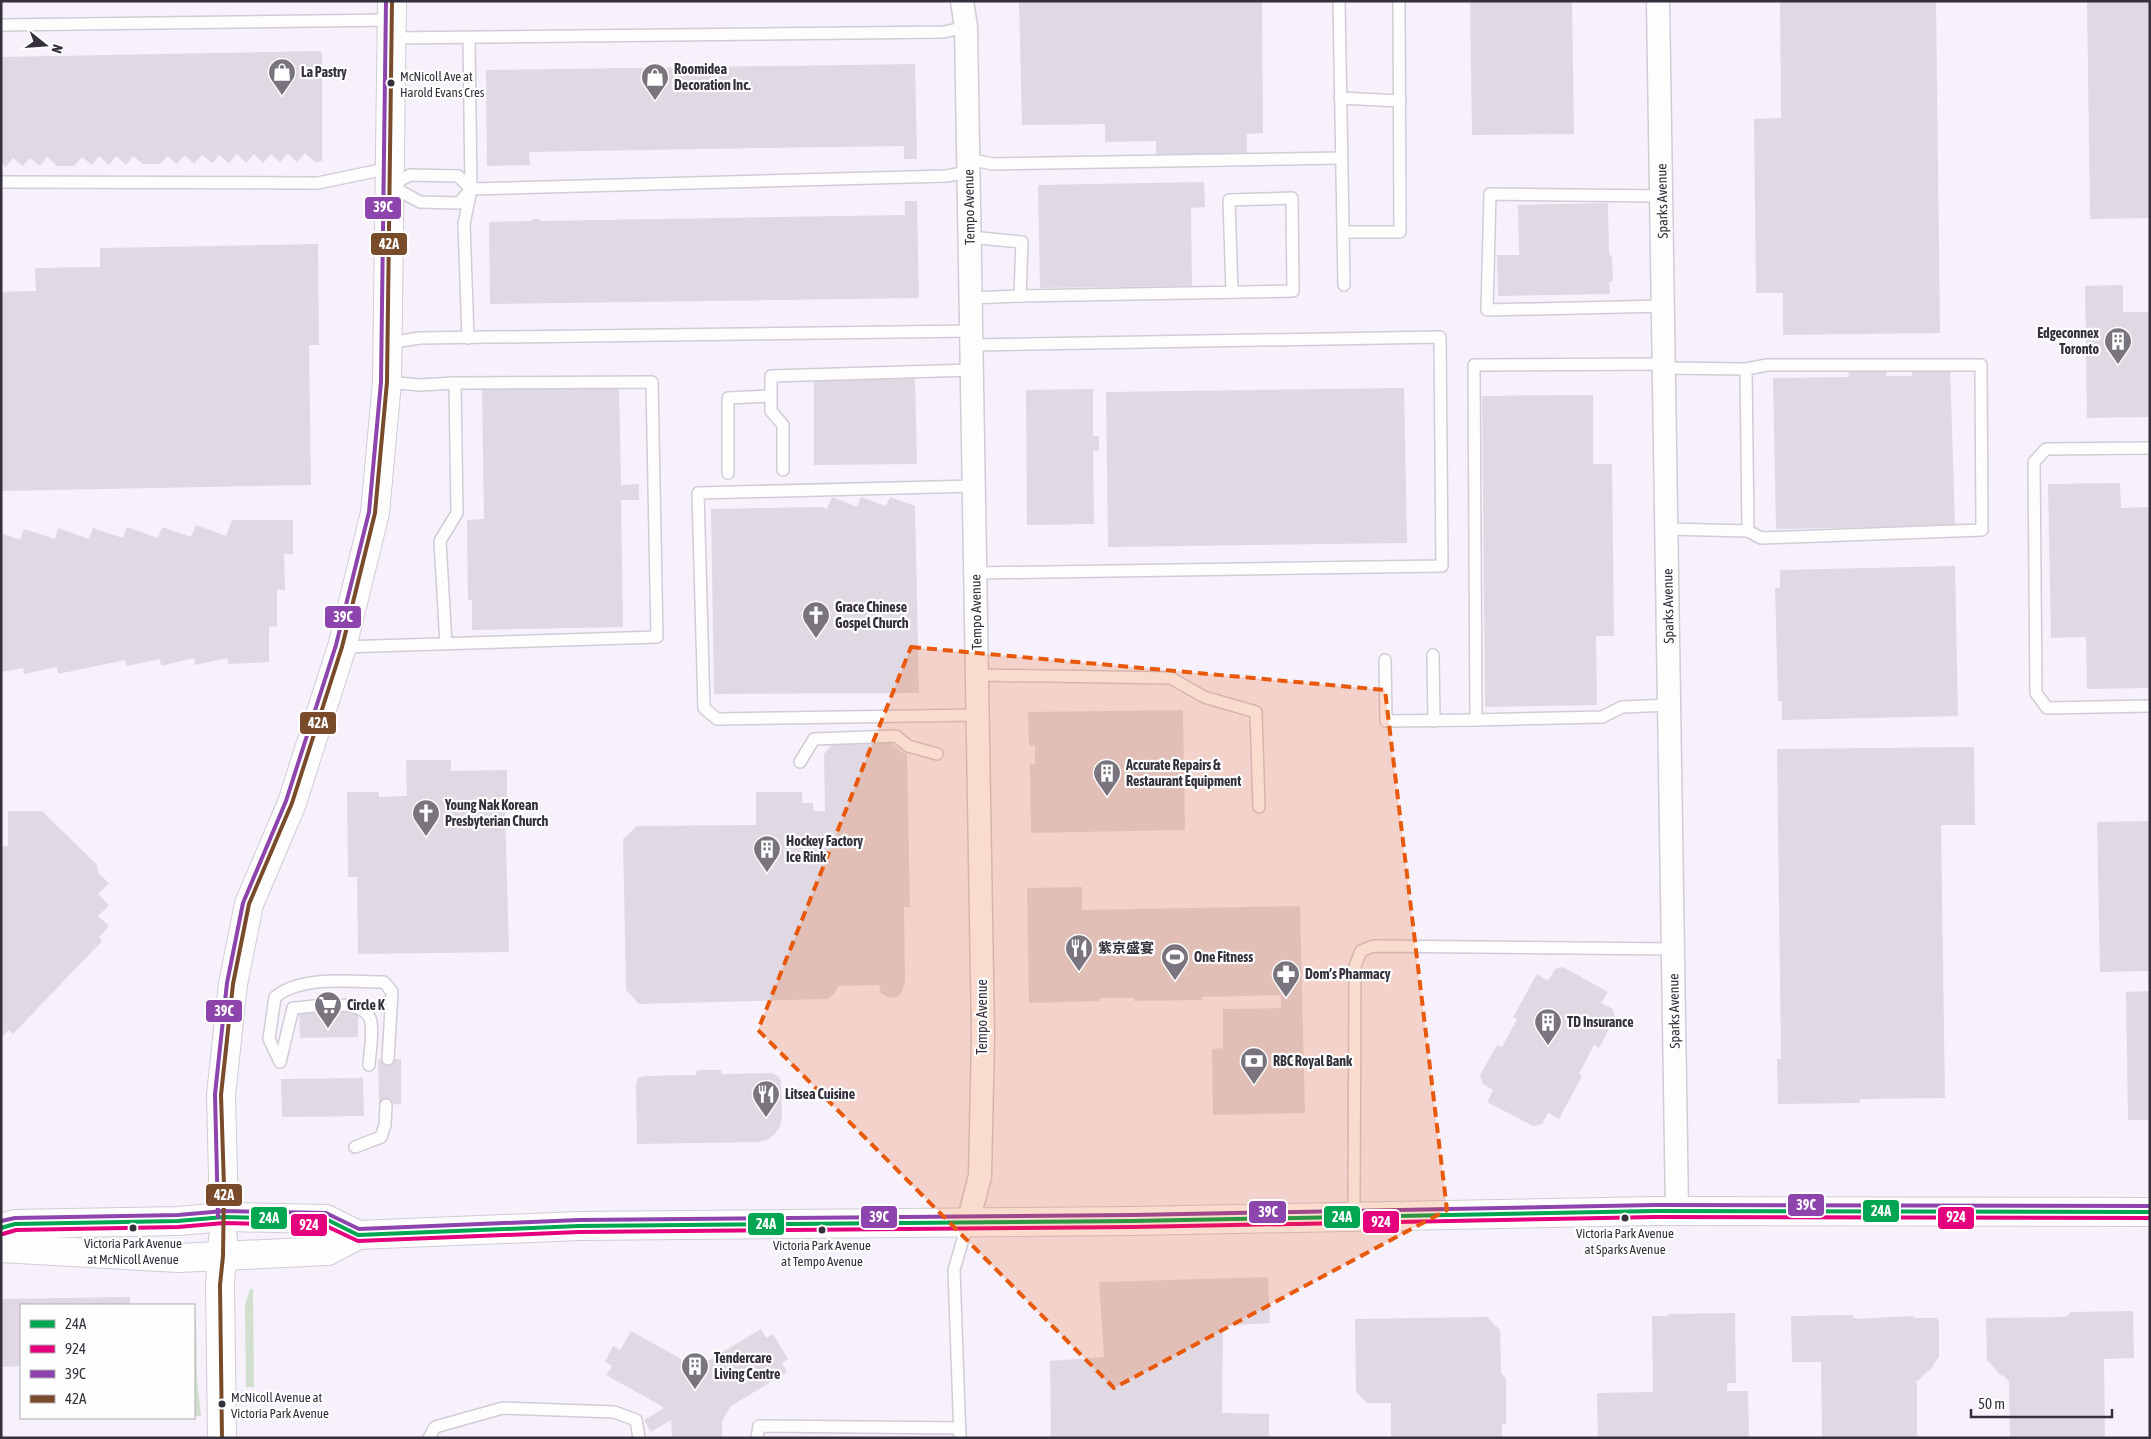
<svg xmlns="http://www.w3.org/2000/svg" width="2151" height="1439" font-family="'Asap Condensed','Noto Sans SC',sans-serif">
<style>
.green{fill:#d1dfce}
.building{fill:#e0d9e3}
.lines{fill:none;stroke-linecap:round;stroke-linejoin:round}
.service-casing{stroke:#d1ccd6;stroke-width:14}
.minor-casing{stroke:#d1ccd6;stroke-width:25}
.tertiary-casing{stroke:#d1ccd6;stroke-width:30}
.secondary-casing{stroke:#d1ccd6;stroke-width:30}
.service{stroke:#fefdfe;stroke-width:11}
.minor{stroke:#fefdfe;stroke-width:22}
.tertiary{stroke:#fefdfe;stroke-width:28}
.secondary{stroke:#fefdfe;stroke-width:28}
.bus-1-casing{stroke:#fefefe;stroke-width:8}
.bus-2-casing{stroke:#fefefe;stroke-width:8}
.bus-3-casing{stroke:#fefefe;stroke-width:8}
.bus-4-casing{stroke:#fefefe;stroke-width:8}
.bus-1{stroke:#00a651;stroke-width:4}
.bus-2{stroke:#e5007d;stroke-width:4}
.bus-3{stroke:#8e44ad;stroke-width:4}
.bus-4{stroke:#7a4b2a;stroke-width:4}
.marked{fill:#e8590c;fill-opacity:0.2;stroke:#e8590c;stroke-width:4;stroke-dasharray:10 6;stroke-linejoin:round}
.bus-dot{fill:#35303b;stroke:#fefefe;stroke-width:2}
.labels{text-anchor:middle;stroke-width:4.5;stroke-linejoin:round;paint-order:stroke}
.bus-label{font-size:13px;fill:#35303b;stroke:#fefefe}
.poi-label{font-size:14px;font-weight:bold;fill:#35303b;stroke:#fefefe;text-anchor:start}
.street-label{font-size:14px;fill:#35303b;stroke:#fefefe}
.line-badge{stroke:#fefefe;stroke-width:2}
.badge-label{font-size:14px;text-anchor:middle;font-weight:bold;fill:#fff}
</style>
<rect width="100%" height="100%" fill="#f6f1fb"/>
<g class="green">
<polygon points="250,1289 253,1289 254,1387 246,1387 245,1305"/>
<polygon points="194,1320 196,1320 197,1378 201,1416 195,1416"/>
</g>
<g class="building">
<polygon points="1019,1 1262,1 1263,133 1247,134 1247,154 1156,156 1156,141 1105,142 1105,124 1022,125"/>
<polygon points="1470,1 1572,1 1574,134 1472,135"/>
<polygon points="1780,1 1936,1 1940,333 1783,335 1783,293 1756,293 1754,119 1781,118"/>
<polygon points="2087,1 2150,1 2150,218 2090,219"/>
<polygon points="318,51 322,52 322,161 315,162 305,153 297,162 288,154 280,162 271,154 263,163 254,154 246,163 237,154 229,163 219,155 212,163 202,155 194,164 185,155 177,164 167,156 160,164 143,164 133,156 126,165 116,156 109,165 99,156 92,165 82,157 74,166 57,166 47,157 40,166 30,158 23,166 13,158 6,167 1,163 1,57"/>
<polygon points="915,64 917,159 904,159 904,146 762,148 529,152 530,165 487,166 486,70"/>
<polygon points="1204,182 1205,207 1191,208 1192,286 1040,288 1038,185"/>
<polygon points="905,201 917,201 919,298 490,304 489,222 532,221 531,219 540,219 540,221 905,215"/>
<polygon points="1608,203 1609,254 1612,257 1613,280 1609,283 1610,294 1498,296 1497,255 1519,255 1518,205"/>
<polygon points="318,244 319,345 309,345 311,485 1,491 1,292 36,291 35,268 100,267 100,248"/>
<polygon points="2123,285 2123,312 2150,312 2150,417 2087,418 2085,286"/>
<polygon points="1886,366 1886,376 1912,376 1912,367 1950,366 1955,526 1776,529 1773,378 1849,377 1848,367"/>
<polygon points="915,377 917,464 814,465 814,378"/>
<polygon points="619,386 621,485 639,484 639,500 621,500 623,627 472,630 472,600 468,600 467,520 484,519 482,388"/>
<polygon points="1404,388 1407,543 1108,547 1106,392"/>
<polygon points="1093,389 1093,436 1099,436 1099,451 1093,451 1094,524 1027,525 1026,390"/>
<polygon points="1593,395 1593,464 1612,464 1614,636 1596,636 1597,705 1485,707 1482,396"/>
<polygon points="2120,483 2121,508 2150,507 2150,688 2087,689 2086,637 2051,638 2048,484"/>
<polygon points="832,497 857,507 861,497 886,506 890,497 915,506 919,693 714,694 711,509 822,507 827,509"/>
<polygon points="232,520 293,520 293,554 284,554 285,590 277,590 277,626 269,627 269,662 228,664 228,658 195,665 194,658 161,666 160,659 127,666 125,660 58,674 57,667 24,674 23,668 1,672 1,533 20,540 24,529 55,539 58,528 89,539 93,528 123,538 127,527 158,538 162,527 191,537 196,525 226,536"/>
<polygon points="1955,566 1958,716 1782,720 1782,701 1778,701 1775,588 1780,588 1780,570"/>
<polygon points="1183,710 1185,830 1031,833 1030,764 1035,764 1035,746 1029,746 1028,712"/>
<polygon points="888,740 903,753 907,753 910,907 904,907 905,984 900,995 895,998 887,997 881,993 879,985 838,986 835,993 828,999 639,1004 626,990 623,839 637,826 756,825 756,792 802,792 802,803 813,803 813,811 825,811 824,754 834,742"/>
<polygon points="1974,747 1975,825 1941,825 1945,1098 1860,1099 1860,1103 1778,1104 1777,1059 1781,1059 1777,749"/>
<polygon points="406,760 451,760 451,771 507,770 507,806 505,806 509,952 358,954 357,877 348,877 347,792 379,792 379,797 407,796"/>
<polygon points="8,811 42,811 97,865 98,873 109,883 98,894 109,905 98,916 109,926 99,937 102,941 13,1034 9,1030 1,1038 1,846 8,846"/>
<polygon points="2150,821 2150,971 2100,972 2097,822"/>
<polygon points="1082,887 1082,910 1300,906 1305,1113 1213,1115 1212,1049 1223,1048 1223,1009 1281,1008 1281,995 1202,997 1202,1000 1134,1001 1134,998 1100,998 1100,1001 1029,1003 1027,888"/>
<polygon points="1563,967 1608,992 1601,1003 1613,1009 1615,1017 1599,1048 1594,1045 1579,1074 1582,1076 1559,1119 1548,1113 1542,1124 1533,1126 1487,1102 1493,1090 1483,1084 1480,1075 1497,1045 1502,1047 1517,1019 1513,1017 1537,974 1548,981 1555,969"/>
<polygon points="2150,991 2150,1120 2128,1120 2126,992"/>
<polygon points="299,1009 358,1009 358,1037 300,1038"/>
<polygon points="378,1059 401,1059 401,1104 379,1105"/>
<polygon points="703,1070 721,1070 721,1074 772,1073 779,1077 781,1082 782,1117 780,1126 775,1134 769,1139 759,1142 637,1144 636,1084 638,1078 645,1076 696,1075 696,1071"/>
<polygon points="363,1078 364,1116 282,1117 281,1079"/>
<polygon points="1268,1277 1270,1323 1223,1326 1222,1413 1269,1414 1269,1438 1051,1438 1050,1361 1104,1357 1099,1282"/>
<polygon points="130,1297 130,1305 21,1305 21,1366 1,1367 1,1299"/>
<polygon points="2133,1311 2134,1358 2104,1359 2105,1438 2010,1438 2009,1382 2002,1374 2001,1376 1987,1360 1986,1318 2066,1317 2071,1312"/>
<polygon points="1735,1313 1736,1383 1727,1383 1727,1391 1748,1391 1749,1438 1598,1438 1597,1393 1653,1392 1652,1316 1668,1316 1668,1314"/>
<polygon points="1852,1315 1856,1319 1913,1316 1914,1318 1937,1318 1939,1322 1939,1357 1933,1365 1934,1366 1916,1382 1917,1384 1917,1438 1822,1438 1821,1362 1792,1362 1791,1316"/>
<polygon points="1487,1317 1500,1330 1501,1373 1506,1378 1506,1424 1502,1424 1502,1438 1391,1438 1391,1403 1367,1403 1356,1392 1355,1319"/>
<polygon points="761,1329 766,1338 773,1334 788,1359 782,1363 787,1372 731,1406 722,1421 722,1438 672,1438 671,1420 651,1432 644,1420 664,1408 663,1407 606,1375 612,1366 605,1362 613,1346 620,1350 631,1331 688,1363 706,1362"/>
</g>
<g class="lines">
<g class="service-casing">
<g id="service">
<polyline points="1339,1 1344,285"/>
<polyline points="1,25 392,20"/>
<polyline points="392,38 944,32 966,27"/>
<polyline points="1340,98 1400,101"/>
<polyline points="968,159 993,164 1341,158"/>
<polyline points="1,182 318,183 390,168"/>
<polyline points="391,185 410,175 458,176 471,189 946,176 968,172"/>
<polyline points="391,186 420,202 459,203 470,190"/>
<polyline points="1662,196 1490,194 1487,310 1663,306"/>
<polyline points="1343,232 1400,232 1399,1"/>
<polyline points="969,237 1022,242 1020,296 970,298"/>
<polyline points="1020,296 1293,291 1292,198 1229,200 1232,292"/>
<polyline points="468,338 464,224 471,189 469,38"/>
<polyline points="388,343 420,338 971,331"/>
<polyline points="971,345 1440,337 1442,566 975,573"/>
<polyline points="1664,364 1474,365 1476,720 1602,717 1622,707 1670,705"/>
<polyline points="1664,368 1746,369 1748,531 1667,529"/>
<polyline points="1746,369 1767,365 1981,365 1982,530 1761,538 1748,531"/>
<polyline points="2150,448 2046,449 2034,462 2036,693 2047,708 2150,706"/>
<polyline points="783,470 783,425 771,411 771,376 972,370"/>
<polyline points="728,473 728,398 771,396"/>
<polyline points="974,486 698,493 704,708 717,719 977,715"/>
<polyline points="446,644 440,541 457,513 455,383"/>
<polyline points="342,647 657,637 652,382 455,383 420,385 387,382"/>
<polyline points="1433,655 1434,721"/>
<polyline points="1385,660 1386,721 1476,720"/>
<polyline points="977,675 1171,678 1204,697 1256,712 1259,807"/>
<polyline points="800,762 814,739 896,736 908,746 937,754"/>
<path d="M 280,1062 L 269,1039 L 275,997 C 302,975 350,982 384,982 L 392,992 L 388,1059"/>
<path d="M 280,1062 L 293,1008 C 313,1007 366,996 371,1022 C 373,1035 370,1051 369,1065"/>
<polyline points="355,1147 381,1137 385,1125 386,1105"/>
<polyline points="1354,1217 1355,966 1361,951 1373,946 1673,949"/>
<polyline points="429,1438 435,1427 503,1408 614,1412 636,1420 639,1438"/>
<polyline points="757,1438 759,1426 960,1428"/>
<polyline points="960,1438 954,1270 968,1222"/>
</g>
</g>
<g class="minor-casing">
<g id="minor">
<polyline points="962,1 966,27 983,1036 980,1176 968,1222"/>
<polyline points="1658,1 1677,1211"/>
</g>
</g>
<g class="tertiary-casing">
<polyline id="tertiary" points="224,1217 221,1095 233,984 249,904 292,803 305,762 342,647 375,513 387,382 392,1"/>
</g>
<g class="secondary-casing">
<g id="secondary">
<polyline points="1,1228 15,1224 178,1221 224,1217 326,1219 358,1235"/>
<polyline points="1,1248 178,1258 328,1251 358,1235 579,1226 1133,1221 1655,1211 2150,1212"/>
<polyline points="222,1438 220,1285 223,1238"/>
</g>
</g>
<use href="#service" class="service"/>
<use href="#minor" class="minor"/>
<use href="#tertiary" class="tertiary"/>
<use href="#secondary" class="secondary"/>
<g class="bus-1-casing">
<polyline id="bus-1" points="1,1228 15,1224 178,1221 224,1217 326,1219 358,1235 579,1226 1133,1221 1655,1211 2150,1212"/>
</g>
<g class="bus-2-casing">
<polyline id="bus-2" points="3,1234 16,1230 178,1227 224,1223 324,1225 358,1241 579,1232 1133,1227 1655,1217 2150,1218"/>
</g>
<g class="bus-3-casing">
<g id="bus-3">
<polyline points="218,1217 215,1094 227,983 243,903 286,801 336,645 369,512 381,382 386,1"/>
<polyline points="1,1221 15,1218 178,1215 224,1211 326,1213 359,1229 579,1220 1133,1215 1655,1205 2150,1206"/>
</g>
</g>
<g class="bus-4-casing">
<polyline id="bus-4" points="222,1438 220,1285 223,1256 224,1186 221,1095 233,984 249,904 292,803 342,647 375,513 387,382 392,1"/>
</g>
<use href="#bus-1" class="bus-1"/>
<use href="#bus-2" class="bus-2"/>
<use href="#bus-3" class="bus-3"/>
<use href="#bus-4" class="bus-4"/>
</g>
<path class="marked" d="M 911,647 L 1385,690 L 1447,1210 L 1114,1388 L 758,1030 Z"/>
<defs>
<g id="shop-pin" transform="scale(1.4375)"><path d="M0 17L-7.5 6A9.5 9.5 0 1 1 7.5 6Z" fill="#79747e" stroke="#fefefe"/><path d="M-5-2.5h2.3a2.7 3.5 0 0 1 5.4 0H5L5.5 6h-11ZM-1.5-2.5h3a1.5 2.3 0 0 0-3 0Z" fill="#fff"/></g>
<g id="building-pin" transform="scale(1.4375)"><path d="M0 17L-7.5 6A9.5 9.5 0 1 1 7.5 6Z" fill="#79747e" stroke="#fefefe"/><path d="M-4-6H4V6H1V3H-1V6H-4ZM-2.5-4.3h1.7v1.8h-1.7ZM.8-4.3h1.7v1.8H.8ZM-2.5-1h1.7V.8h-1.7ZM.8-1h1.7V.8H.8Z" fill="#fff"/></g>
<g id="church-pin" transform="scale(1.4375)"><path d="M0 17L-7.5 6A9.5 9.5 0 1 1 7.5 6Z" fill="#79747e" stroke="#fefefe"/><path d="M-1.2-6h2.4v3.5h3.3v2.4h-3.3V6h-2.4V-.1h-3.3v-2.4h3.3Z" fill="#fff"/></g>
<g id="restaurant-pin" transform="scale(1.4375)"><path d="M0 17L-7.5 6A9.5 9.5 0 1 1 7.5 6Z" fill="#79747e" stroke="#fefefe"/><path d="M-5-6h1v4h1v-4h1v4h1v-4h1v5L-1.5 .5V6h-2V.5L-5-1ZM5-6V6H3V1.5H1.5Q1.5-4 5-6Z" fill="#fff"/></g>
<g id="stadium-pin" transform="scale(1.4375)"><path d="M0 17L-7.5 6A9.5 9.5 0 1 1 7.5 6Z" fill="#79747e" stroke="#fefefe"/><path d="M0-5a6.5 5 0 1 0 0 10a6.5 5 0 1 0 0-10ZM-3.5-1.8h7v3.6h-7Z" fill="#fff"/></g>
<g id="pharmacy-pin" transform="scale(1.4375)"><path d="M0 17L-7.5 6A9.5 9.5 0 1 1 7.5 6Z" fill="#79747e" stroke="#fefefe"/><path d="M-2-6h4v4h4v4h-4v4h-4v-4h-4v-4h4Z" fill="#fff"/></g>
<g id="supermarket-pin" transform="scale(1.4375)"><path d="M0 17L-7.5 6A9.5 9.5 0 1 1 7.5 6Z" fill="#79747e" stroke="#fefefe"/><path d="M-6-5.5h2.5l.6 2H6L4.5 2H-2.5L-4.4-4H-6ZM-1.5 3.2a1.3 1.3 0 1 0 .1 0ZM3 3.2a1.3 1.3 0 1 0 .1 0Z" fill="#fff"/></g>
<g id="bank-pin" transform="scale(1.4375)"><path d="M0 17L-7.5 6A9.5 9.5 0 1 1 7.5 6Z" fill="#79747e" stroke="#fefefe"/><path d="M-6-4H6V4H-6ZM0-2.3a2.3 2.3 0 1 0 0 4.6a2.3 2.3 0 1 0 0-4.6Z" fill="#fff"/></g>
</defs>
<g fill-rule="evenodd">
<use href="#shop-pin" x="282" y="72"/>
<use href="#shop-pin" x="655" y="77"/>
<use href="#building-pin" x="2118" y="341"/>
<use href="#church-pin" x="816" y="615"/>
<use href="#building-pin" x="1107" y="773"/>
<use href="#church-pin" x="426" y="813"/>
<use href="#building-pin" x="767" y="849"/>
<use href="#restaurant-pin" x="1079" y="948"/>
<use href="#stadium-pin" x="1175" y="957"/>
<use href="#pharmacy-pin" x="1286" y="974"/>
<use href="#supermarket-pin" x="328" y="1005"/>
<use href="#building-pin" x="1548" y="1022"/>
<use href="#bank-pin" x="1254" y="1061"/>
<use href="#restaurant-pin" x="766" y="1094"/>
<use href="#building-pin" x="695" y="1366"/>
</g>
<g class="bus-dot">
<circle cx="391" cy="83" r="4.5"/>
<circle cx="1625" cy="1218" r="4.5"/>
<circle cx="133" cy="1228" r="4.5"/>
<circle cx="822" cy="1230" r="4.5"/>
<circle cx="222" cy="1404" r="4.5"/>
</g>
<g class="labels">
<g class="bus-label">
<text x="400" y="81" text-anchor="start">McNicoll Ave at<tspan x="400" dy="16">Harold Evans Cres</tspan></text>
<text x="1625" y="1238">Victoria Park Avenue<tspan x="1625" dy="16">at Sparks Avenue</tspan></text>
<text x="133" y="1248">Victoria Park Avenue<tspan x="133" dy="16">at McNicoll Avenue</tspan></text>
<text x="822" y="1250">Victoria Park Avenue<tspan x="822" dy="16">at Tempo Avenue</tspan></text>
<text x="231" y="1402" text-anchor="start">McNicoll Avenue at<tspan x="231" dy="16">Victoria Park Avenue</tspan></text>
</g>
<g class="poi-label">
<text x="674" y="74">Roomidea<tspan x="674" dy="16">Decoration Inc.</tspan></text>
<text x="301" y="77">La Pastry</text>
<text x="2099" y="338" text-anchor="end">Edgeconnex<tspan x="2099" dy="16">Toronto</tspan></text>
<text x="835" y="612">Grace Chinese<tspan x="835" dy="16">Gospel Church</tspan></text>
<text x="1126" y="770">Accurate Repairs &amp;<tspan x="1126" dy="16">Restaurant Equipment</tspan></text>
<text x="445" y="810">Young Nak Korean<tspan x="445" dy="16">Presbyterian Church</tspan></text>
<text x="786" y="846">Hockey Factory<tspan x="786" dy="16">Ice Rink</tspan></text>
<text x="1098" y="953">紫京盛宴</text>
<text x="1194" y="962">One Fitness</text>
<text x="1305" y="979">Dom’s Pharmacy</text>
<text x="347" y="1010">Circle K</text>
<text x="1567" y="1027">TD Insurance</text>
<text x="1273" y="1066">RBC Royal Bank</text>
<text x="785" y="1099">Litsea Cuisine</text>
<text x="714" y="1363">Tendercare<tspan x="714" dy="16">Living Centre</tspan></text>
</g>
<g class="street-label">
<text transform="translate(1662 201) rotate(-91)" y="5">Sparks Avenue</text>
<text transform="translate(969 207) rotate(-91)" y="5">Tempo Avenue</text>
<text transform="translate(1668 606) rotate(-91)" y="5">Sparks Avenue</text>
<text transform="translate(976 612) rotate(-91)" y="5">Tempo Avenue</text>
<text transform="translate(1674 1011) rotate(-91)" y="5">Sparks Avenue</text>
<text transform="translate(982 1017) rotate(-90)" y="5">Tempo Avenue</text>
</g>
</g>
<g class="line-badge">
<rect x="364" y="196" width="38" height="24" rx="5" fill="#8e44ad"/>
<rect x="370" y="232" width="38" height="24" rx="5" fill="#7a4b2a"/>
<rect x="324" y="605" width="38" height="24" rx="5" fill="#8e44ad"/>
<rect x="299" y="711" width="38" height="24" rx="5" fill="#7a4b2a"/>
<rect x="205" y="999" width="38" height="24" rx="5" fill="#8e44ad"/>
<rect x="205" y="1183" width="38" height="24" rx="5" fill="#7a4b2a"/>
<rect x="1787" y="1193" width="38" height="24" rx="5" fill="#8e44ad"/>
<rect x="1862" y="1199" width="38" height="24" rx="5" fill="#00a651"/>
<rect x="1248" y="1200" width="39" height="24" rx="5" fill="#8e44ad"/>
<rect x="1323" y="1205" width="38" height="24" rx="5" fill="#00a651"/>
<rect x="860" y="1205" width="38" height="24" rx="5" fill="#8e44ad"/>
<rect x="1937" y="1206" width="38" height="24" rx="5" fill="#e5007d"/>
<rect x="250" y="1206" width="38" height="24" rx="5" fill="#00a651"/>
<rect x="1362" y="1210" width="38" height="24" rx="5" fill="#e5007d"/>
<rect x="747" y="1212" width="38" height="24" rx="5" fill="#00a651"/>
<rect x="290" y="1213" width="38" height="24" rx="5" fill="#e5007d"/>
</g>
<g class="badge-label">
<text x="383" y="212">39C</text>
<text x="389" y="249">42A</text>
<text x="343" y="622">39C</text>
<text x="318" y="728">42A</text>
<text x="224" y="1016">39C</text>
<text x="224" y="1200">42A</text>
<text x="1806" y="1210">39C</text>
<text x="1881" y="1216">24A</text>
<text x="1268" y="1217">39C</text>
<text x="1342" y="1222">24A</text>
<text x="879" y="1222">39C</text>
<text x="1956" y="1222">924</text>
<text x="269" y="1223">24A</text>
<text x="1381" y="1227">924</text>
<text x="766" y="1229">24A</text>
<text x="309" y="1230">924</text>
</g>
<rect width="2151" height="1439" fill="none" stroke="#35303b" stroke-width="5"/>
<rect x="20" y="1304" width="175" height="115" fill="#fefefe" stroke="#aeacb0"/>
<rect x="30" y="1320" width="25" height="8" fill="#00a651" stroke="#aeacb0"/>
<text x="65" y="1329" font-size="15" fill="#35303b">24A</text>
<rect x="30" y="1345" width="25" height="8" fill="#e5007d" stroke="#aeacb0"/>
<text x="65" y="1354" font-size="15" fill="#35303b">924</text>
<rect x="30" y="1370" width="25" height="8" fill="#8e44ad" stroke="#aeacb0"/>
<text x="65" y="1379" font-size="15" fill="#35303b">39C</text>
<rect x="30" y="1395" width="25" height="8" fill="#7a4b2a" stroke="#aeacb0"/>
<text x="65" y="1404" font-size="15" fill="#35303b">42A</text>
<g transform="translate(45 45) rotate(107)" stroke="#fefefe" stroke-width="4" paint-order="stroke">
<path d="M0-4L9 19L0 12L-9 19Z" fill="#35303b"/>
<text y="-8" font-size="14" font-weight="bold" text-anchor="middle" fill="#35303b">N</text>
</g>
<path d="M1971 1409v8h141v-8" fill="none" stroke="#35303b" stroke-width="2.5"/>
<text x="1978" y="1409" font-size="15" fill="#35303b" stroke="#fefefe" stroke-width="4" paint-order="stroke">50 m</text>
</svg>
